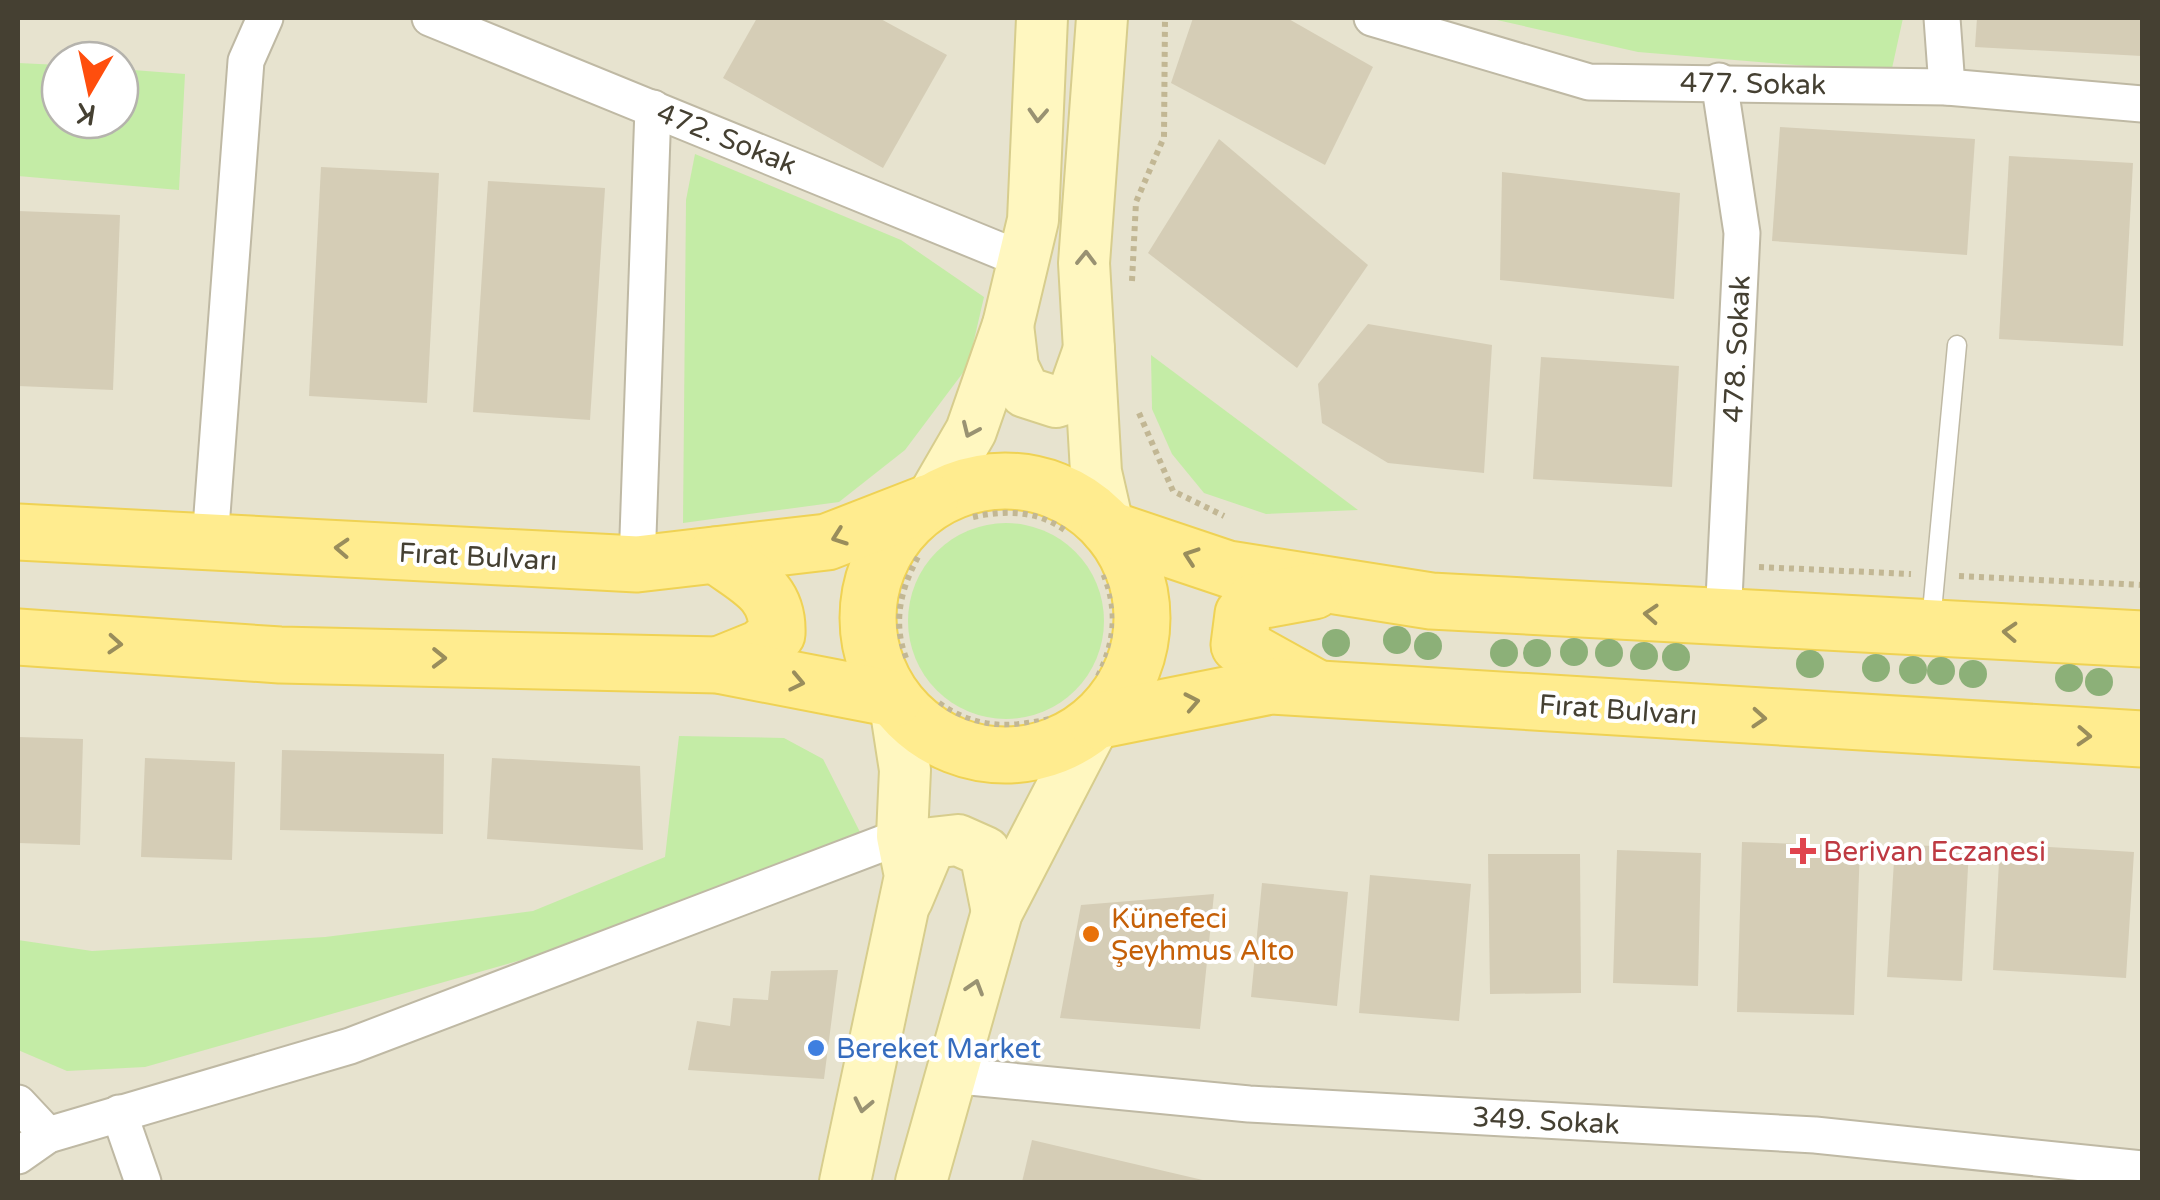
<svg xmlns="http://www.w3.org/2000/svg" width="2160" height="1200" font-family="'Varela Round',sans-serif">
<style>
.residential{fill:#e7e3cf;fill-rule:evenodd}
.green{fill:#c4eca6}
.building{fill:#d5cdb6}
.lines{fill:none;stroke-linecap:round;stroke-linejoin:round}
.lane-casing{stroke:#bfb9a4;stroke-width:21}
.street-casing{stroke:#bfb9a4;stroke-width:39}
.secondary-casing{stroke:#d7cd8d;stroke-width:54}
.primary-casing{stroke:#efd254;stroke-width:59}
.path{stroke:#c2b794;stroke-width:6;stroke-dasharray:5 5;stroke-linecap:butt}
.lane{stroke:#fff;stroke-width:18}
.street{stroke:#fff;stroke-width:35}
.secondary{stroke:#fff7c0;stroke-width:50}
.primary{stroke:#ffec8f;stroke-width:55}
.tree{fill:#8cb078}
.oneway{stroke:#999272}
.oneway2{stroke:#998d5c}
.health-dot{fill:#e0444e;stroke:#fff;stroke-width:4}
.food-dot{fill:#e8710a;stroke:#fff;stroke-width:4}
.shop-dot{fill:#3f7fe0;stroke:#fff;stroke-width:4}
.labels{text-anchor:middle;stroke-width:8;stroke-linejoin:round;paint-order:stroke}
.street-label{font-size:28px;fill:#454032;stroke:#fff}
.health-label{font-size:28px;fill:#be3a42;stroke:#fff;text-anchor:start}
.food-label{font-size:28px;fill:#c56008;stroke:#fff;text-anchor:start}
.shop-label{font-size:28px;fill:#366cbe;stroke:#fff;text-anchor:start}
</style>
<rect width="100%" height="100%" fill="#f3f0e2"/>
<path class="residential" d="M 18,18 L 2142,18 L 2142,1182 L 18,1182 ZM 60,60 L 120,60 L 120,120 L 60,120 Z"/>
<g class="green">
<polygon points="1488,18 1903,18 1891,73 1638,52"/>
<polygon points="18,63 60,65 60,120 120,120 120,69 185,74 179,190 18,176"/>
<polygon points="695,154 901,240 984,297 968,366 905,450 839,502 683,523 686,200"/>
<polygon points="1151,355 1358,510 1266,514 1204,493 1172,454 1152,409"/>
<circle cx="1006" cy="621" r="98"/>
<polygon points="679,736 784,738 823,759 860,832 532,957 145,1067 67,1071 18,1050 18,940 92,951 325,937 533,911 665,857"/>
</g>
<g class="building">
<polygon points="757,18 879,18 947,55 883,168 723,78"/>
<polygon points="1193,18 1287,18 1373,67 1325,165 1171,83"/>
<polygon points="1977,18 2142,18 2142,56 1975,47"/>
<polygon points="1780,127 1975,139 1967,255 1772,241"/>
<polygon points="1219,139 1368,265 1297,368 1148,253"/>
<polygon points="2009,156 2133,163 2123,346 1999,339"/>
<polygon points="321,167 439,173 427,403 309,396"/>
<polygon points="1502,172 1680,193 1674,299 1500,280"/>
<polygon points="488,181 605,188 590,420 473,412"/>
<polygon points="18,211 120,215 113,390 18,386"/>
<polygon points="1368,324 1492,345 1484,473 1388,463 1322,423 1318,384"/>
<polygon points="1541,357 1679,366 1672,487 1533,479"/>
<polygon points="18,737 83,739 80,845 18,843"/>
<polygon points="282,750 444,754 443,834 280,830"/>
<polygon points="145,758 235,762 232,860 141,857"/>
<polygon points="492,758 640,766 643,850 487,839"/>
<polygon points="1742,842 1860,846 1854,1015 1737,1012"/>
<polygon points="1895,844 1969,848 1962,981 1887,977"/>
<polygon points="2000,844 2134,852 2126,978 1993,970"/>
<polygon points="1617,850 1701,853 1698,986 1613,983"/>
<polygon points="1488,854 1580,854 1581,993 1490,994"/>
<polygon points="1370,875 1471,884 1459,1021 1359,1013"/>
<polygon points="1262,883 1348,892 1337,1006 1251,997"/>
<polygon points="1214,894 1200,1029 1060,1018 1081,905"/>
<polygon points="838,970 824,1079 688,1070 697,1021 730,1026 733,998 768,1000 771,971"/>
<polygon points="1032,1140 1207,1181 1207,1182 1022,1182"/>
</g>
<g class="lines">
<g class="lane-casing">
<polyline id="lane" points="1931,622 1957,345"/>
</g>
<g class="street-casing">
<g id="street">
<polyline points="430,18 1023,260"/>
<polyline points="1372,18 1589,82 1947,87 2142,104"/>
<polyline points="1942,18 1947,87"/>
<polyline points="1719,81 1742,233 1723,619"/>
<polyline points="210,541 246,61 265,18"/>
<polyline points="637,564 653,108"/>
<polyline points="949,1075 1249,1104 1815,1135 2142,1169"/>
<polyline points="18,1103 48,1135"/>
<polyline points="119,1113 143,1182"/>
<polyline points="18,1156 48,1135 350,1046 902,836"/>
</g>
</g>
<g class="secondary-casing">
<g id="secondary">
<polyline points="1102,18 1084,263 1096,472 1109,529"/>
<polyline points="1008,325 1013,367 1025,392 1056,402 1072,397 1089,349"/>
<polyline points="930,502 971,431 1008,325 1033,220 1042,18"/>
<polyline points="907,900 931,843 958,840 985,852 997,912"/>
<polyline points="845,1182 910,876 902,836 905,770 894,699"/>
<polyline points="921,1182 997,912 1096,721"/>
</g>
</g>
<g class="primary-casing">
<g id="primary">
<circle cx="1005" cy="618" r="137"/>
<polyline points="1109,529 1228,569 1431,601 2142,639"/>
<polyline points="18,532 637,564 827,542 930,502"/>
<path d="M 716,555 C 748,579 779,590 777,634 L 760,648 L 718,665"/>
<polyline points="18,637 280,655 718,665 894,699"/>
<polyline points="1313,686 1239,645 1243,614 1253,602 1314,591"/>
<polyline points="1096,721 1271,686 2142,739"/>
</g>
</g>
<g class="path">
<polyline points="1132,281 1136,202 1164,137 1165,18"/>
<polyline points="1139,413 1173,491 1224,516"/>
<path d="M 973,517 C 1005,510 1038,510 1066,531"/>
<polyline points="1759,567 1911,574"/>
<polyline points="1959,576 2142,585"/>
<path d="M 906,658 C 892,621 901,588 919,555"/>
<path d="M 1098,676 C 1115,641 1118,610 1103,573"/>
<path d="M 939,703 C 976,729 1008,728 1050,719"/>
</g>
<use href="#lane" class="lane"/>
<use href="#street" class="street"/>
<use href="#secondary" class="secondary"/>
<use href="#primary" class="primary"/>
</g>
<g class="tree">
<circle cx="1397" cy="640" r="14"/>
<circle cx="1336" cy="643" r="14"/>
<circle cx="1428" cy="646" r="14"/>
<circle cx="1574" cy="652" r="14"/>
<circle cx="1504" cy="653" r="14"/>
<circle cx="1537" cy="653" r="14"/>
<circle cx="1609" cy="653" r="14"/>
<circle cx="1644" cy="656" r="14"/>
<circle cx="1676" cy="657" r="14"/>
<circle cx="1810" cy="664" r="14"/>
<circle cx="1876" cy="668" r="14"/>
<circle cx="1913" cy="670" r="14"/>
<circle cx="1941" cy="671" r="14"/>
<circle cx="1973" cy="674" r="14"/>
<circle cx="2069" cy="678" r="14"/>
<circle cx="2099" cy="682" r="14"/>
</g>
<defs><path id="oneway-chevron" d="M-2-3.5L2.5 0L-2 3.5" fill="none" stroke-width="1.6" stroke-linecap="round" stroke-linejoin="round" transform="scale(2.5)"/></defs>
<g class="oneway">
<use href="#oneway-chevron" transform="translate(1038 115) rotate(93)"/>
<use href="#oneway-chevron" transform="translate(1086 258) rotate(-89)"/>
<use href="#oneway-chevron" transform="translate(970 430) rotate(114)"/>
<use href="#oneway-chevron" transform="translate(975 987) rotate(-73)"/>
<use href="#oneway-chevron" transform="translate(863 1105) rotate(102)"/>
</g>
<g class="oneway2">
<use href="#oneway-chevron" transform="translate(839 537) rotate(160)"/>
<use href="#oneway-chevron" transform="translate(342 548) rotate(-177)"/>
<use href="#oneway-chevron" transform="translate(1191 556) rotate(-161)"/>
<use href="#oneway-chevron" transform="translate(1651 614) rotate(-176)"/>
<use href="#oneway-chevron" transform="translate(2010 632) rotate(-177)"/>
<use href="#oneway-chevron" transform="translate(115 644) rotate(4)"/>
<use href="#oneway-chevron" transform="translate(439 658) rotate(1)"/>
<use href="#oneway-chevron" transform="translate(797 682) rotate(12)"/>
<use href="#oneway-chevron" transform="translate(1192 702) rotate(-11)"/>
<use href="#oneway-chevron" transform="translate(1759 718) rotate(4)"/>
<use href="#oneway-chevron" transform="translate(2084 736) rotate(3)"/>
</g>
<path class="health-dot" d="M1798 836h10v10h10v10h-10v10h-10v-10h-10v-10h10z"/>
<circle class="food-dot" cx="1091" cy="934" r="10"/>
<circle class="shop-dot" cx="816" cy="1048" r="10"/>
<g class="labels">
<g class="street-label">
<text transform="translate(1753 83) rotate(1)" y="10">477. Sokak</text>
<text transform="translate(727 138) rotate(22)" y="10">472. Sokak</text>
<text transform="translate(1736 349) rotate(-87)" y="10">478. Sokak</text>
<text transform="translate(478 556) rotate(3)" y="10">Fırat Bulvarı</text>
<text transform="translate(1618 709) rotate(4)" y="10">Fırat Bulvarı</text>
<text transform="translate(1546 1120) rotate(3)" y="10">349. Sokak</text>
</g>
<g class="health-label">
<text x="1823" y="861">Berivan Eczanesi</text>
</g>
<g class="food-label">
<text x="1111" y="928">Künefeci<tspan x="1111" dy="32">Şeyhmus Alto</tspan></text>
</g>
<g class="shop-label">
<text x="836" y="1058">Bereket Market</text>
</g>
</g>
<rect width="2160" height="1200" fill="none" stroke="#454032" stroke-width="40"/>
<g transform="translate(90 90) rotate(189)"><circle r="48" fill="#ffffff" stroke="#b5b3ad" stroke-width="2.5"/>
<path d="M0-8L18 38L0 25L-18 38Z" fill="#ff4e0d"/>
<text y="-15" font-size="28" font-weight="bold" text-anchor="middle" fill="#454032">K</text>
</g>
</svg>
